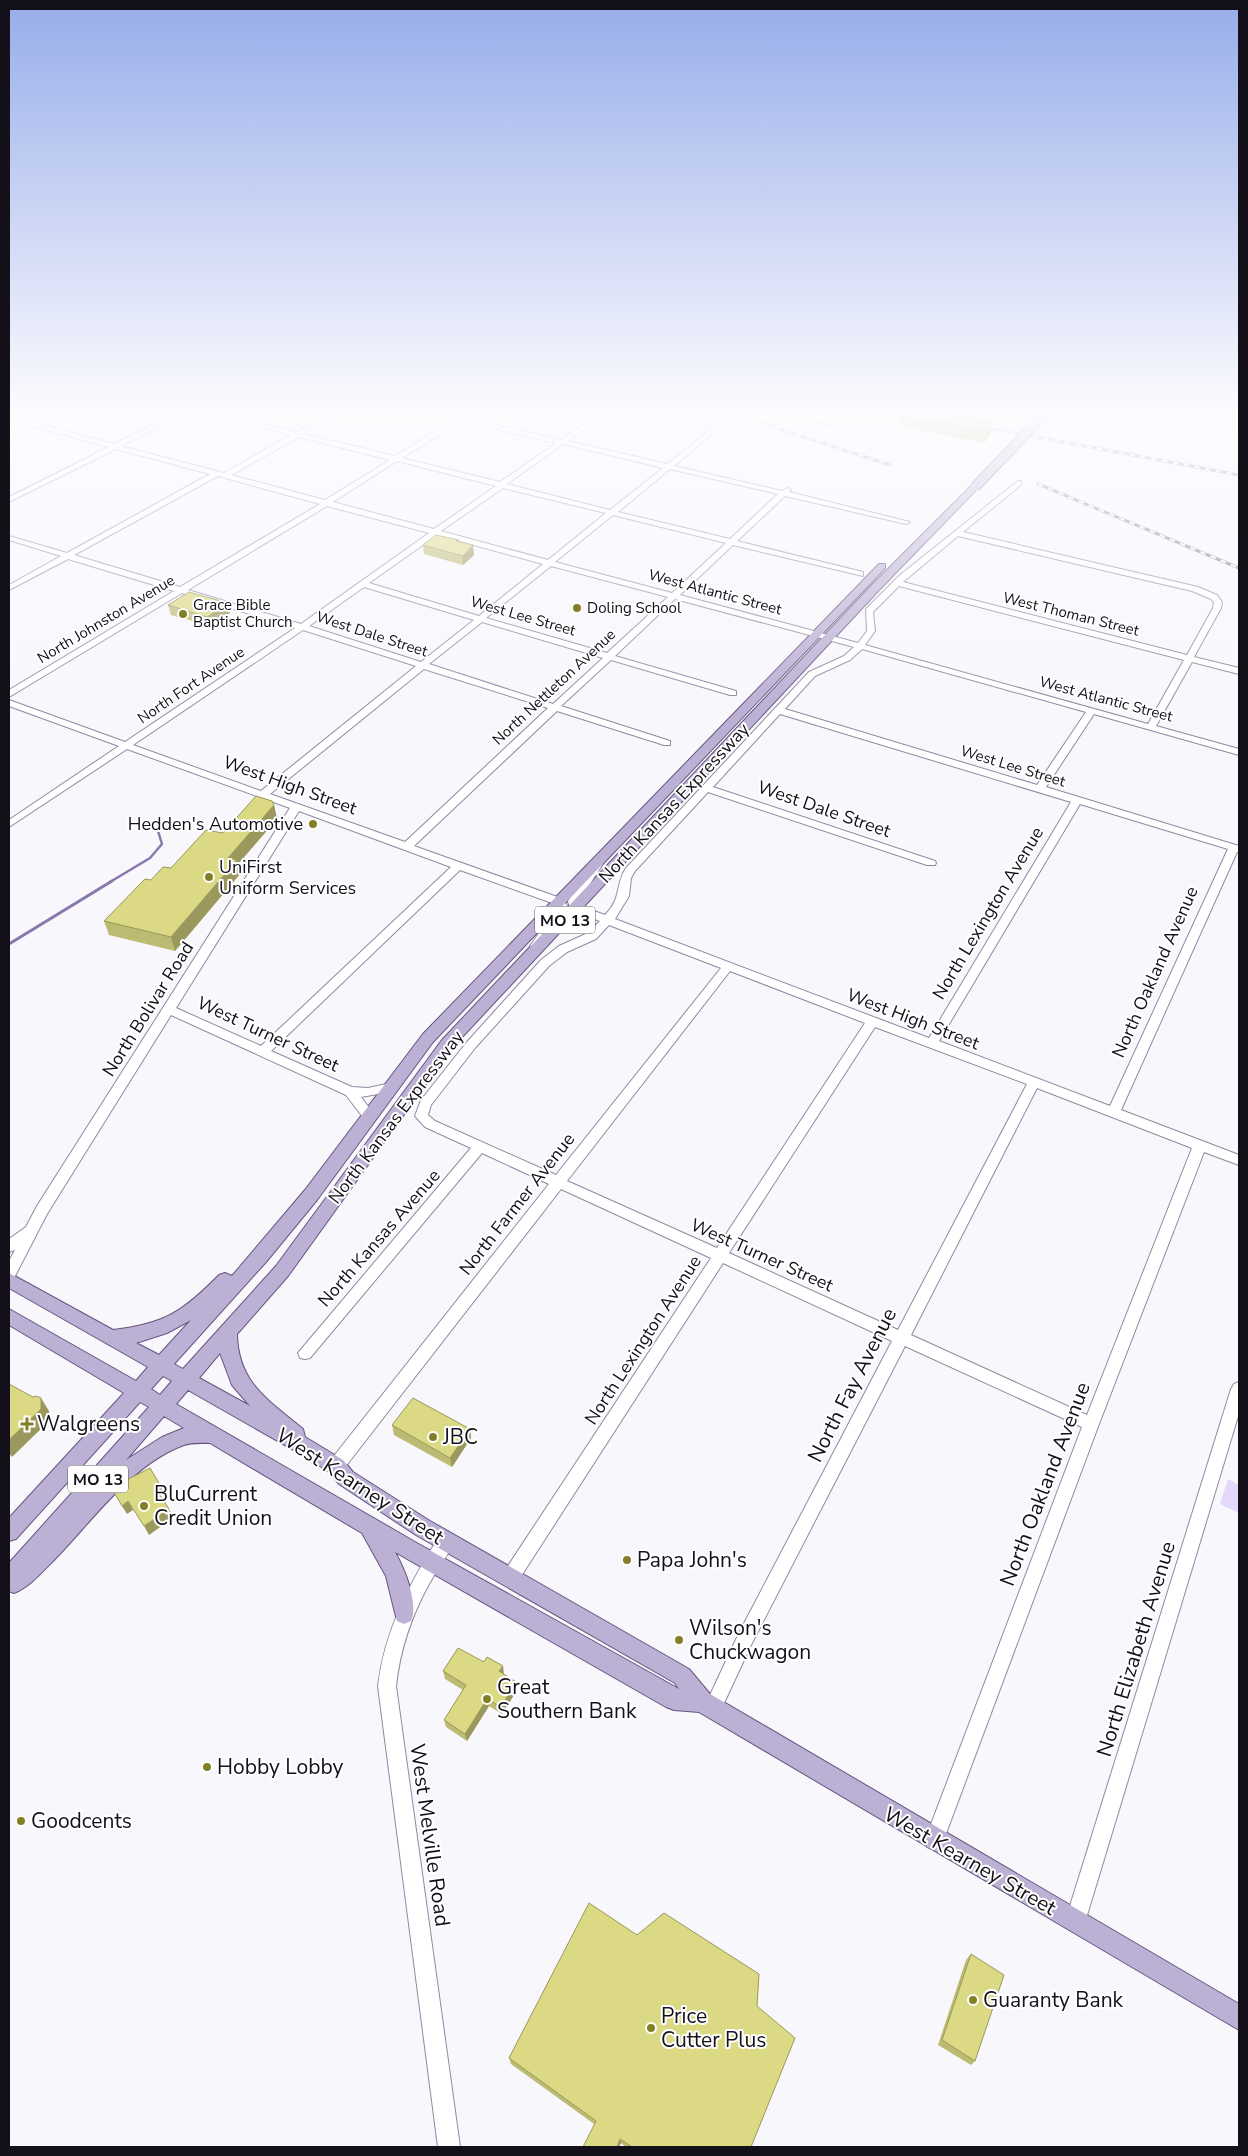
<svg xmlns="http://www.w3.org/2000/svg" width="1248" height="2156" font-family="'Nunito Sans',sans-serif">
<style>
.green{fill:#e4d9fd}
.lines{fill:none;stroke-linecap:round;stroke-linejoin:round}
.stream-far1{stroke:#8a77ad;stroke-width:2.5}
.stream{stroke:#8a77ad;stroke-width:3}
.minor-casing{stroke:#9189a1;stroke-width:2}
.major-casing{stroke:#645680;stroke-width:2}
.minor{fill:#fff;fill-rule:evenodd}
.major{fill:#bcb0d4;fill-rule:evenodd}
.rail-casing{stroke:#8a888f;stroke-width:3}
.rail{stroke:#fff;stroke-width:2;stroke-dasharray:5.5;stroke-linecap:butt}
.major-bridge-casing{stroke:#645680;stroke-width:11;stroke-linecap:butt}
.major-bridge{stroke:#bcb0d4;stroke-width:9}
.wall{fill:#bdbb72}
.shaded-wall{fill:#9a985c}
.building{fill:#dcd984;stroke:#9a985c}
.poi-dot{fill:#837f26;stroke:#fff;stroke-width:2}
.labels{text-anchor:middle;stroke-width:4;stroke-linejoin:round;paint-order:stroke}
.far-street-label{font-size:15px;fill:#131019;stroke:#fff}
.far-poi-label{font-size:15px;fill:#131019;stroke:#fff;text-anchor:start}
.shield{fill:#fff;stroke:#5a585e;stroke-width:1}
.shield-label{font-size:16px;font-weight:bold;fill:#131019}
.street-label{font-size:18px;fill:#131019;stroke:#fff}
.poi-label{font-size:18px;fill:#131019;stroke:#fff;text-anchor:end}
.near-street-label{font-size:21px;fill:#131019;stroke:#fff}
.near-poi-label{font-size:21px;fill:#131019;stroke:#fff;text-anchor:start}
</style>
<rect width="100%" height="100%" fill="#f8f7fc"/>
<polygon class="green" points="1228,1479 1239,1485 1239,1513 1220,1504"/>
<g class="lines">
<polyline class="stream-far1" points="110,882 150,858 162,844 158,831 143,822"/>
<polyline class="stream" points="9,944 112,881"/>
<g class="minor-casing">
<g id="minor">
<path d="M 41,410 L 49,410 L 27,421 L 114,444 L 182,410 L 190,410 L 121,446 L 224,473 L 291,435 L 196,410 L 206,410 L 297,432 L 337,410 L 344,410 L 304,434 L 395,456 L 455,419 L 421,410 L 431,410 L 459,416 L 470,410 L 477,410 L 466,418 L 561,440 L 603,410 L 610,410 L 568,441 L 667,464 L 715,426 L 646,410 L 657,410 L 723,425 L 674,466 L 782,491 L 787,488 L 791,490 L 789,492 L 910,522 L 906,524 L 785,496 L 737,541 L 863,572 L 863,576 L 733,545 L 680,595 L 858,643 L 867,631 L 866,609 L 900,575 L 1018,481 L 1021,481 L 1021,485 L 963,532 L 1198,587 L 1217,595 L 1222,602 L 1221,608 L 1194,657 L 1239,668 L 1239,674 L 1192,662 L 1156,726 L 1239,749 L 1239,755 L 1094,714 L 1046,787 L 1239,846 L 1239,852 L 1237,852 L 1121,1110 L 1239,1155 L 1239,1165 L 1204,1152 L 1099,1424 L 941,1847 L 934,1849 L 927,1847 L 925,1840 L 1082,1427 L 905,1346 L 751,1645 L 719,1714 L 713,1717 L 707,1714 L 704,1708 L 739,1633 L 892,1341 L 723,1263 L 516,1584 L 510,1586 L 504,1584 L 502,1578 L 504,1572 L 711,1258 L 561,1189 L 342,1471 L 336,1473 L 330,1471 L 328,1466 L 330,1461 L 549,1184 L 482,1153 L 310,1358 L 305,1359 L 300,1358 L 298,1353 L 471,1148 L 425,1127 L 415,1116 L 421,1100 L 467,1042 L 541,960 L 559,946 L 588,933 L 600,921 L 571,911 L 568,901 L 595,860 L 599,859 L 604,862 L 579,901 L 580,906 L 605,915 C 622,898 615,885 626,868 L 809,672 L 844,656 L 854,647 L 675,599 L 615,656 L 736,691 L 736,695 L 730,695 L 611,660 L 561,706 L 670,741 L 670,745 L 664,745 L 557,711 L 414,846 L 563,899 L 567,906 L 565,912 L 540,949 L 532,949 L 530,946 L 554,912 L 555,904 L 460,870 L 271,1051 L 352,1087 L 368,1088 L 391,1083 L 395,1085 L 397,1088 L 395,1091 L 361,1097 L 376,1117 L 375,1120 L 365,1120 L 346,1095 L 171,1015 L 47,1214 L 14,1278 L 9,1280 L 9,1261 L 15,1250 L 9,1252 L 9,1239 L 26,1227 L 37,1206 L 290,808 L 127,749 L 9,827 L 9,820 L 119,746 L 9,706 L 9,700 L 125,742 L 295,628 L 182,593 L 9,697 L 9,690 L 174,591 L 68,559 L 9,590 L 9,585 L 61,556 L 9,540 L 9,536 L 67,553 L 210,474 L 116,449 L 9,502 L 9,497 L 109,447 L 9,420 L 9,416 L 20,419 ZM 462,421 L 556,443 L 500,482 L 402,458 ZM 299,437 L 390,460 L 325,500 L 231,475 ZM 563,444 L 663,468 L 610,510 L 507,484 ZM 397,461 L 496,486 L 434,529 L 333,502 ZM 670,469 L 778,494 L 730,539 L 618,512 ZM 218,476 L 320,504 L 180,587 L 74,555 ZM 503,488 L 606,513 L 548,560 L 441,531 ZM 327,506 L 429,533 L 301,624 L 188,590 ZM 613,515 L 726,543 L 672,593 L 555,562 ZM 437,535 L 543,564 L 479,616 L 369,583 ZM 958,536 L 1192,591 L 1211,599 L 1214,602 L 1213,608 L 1187,655 L 903,582 ZM 551,566 L 668,597 L 607,653 L 486,618 ZM 899,586 L 1184,660 L 1148,724 L 865,645 L 875,631 L 873,612 ZM 364,587 L 474,620 L 421,662 L 309,626 ZM 482,622 L 603,658 L 553,704 L 429,664 ZM 303,630 L 416,666 L 261,791 L 133,745 ZM 862,649 L 1086,712 L 1037,785 L 785,709 L 815,676 L 850,660 ZM 424,669 L 548,708 L 405,842 L 270,794 ZM 780,714 L 1071,802 L 929,1038 L 615,919 L 629,896 L 631,878 L 635,871 L 708,792 L 927,865 L 935,865 L 936,863 L 935,861 L 713,787 ZM 1080,804 L 1228,849 L 1110,1106 L 939,1041 ZM 299,811 L 451,867 L 261,1046 L 176,1008 ZM 609,925 L 721,968 L 556,1175 L 435,1121 L 428,1115 L 431,1105 L 475,1048 L 549,966 L 567,952 L 596,939 ZM 730,971 L 865,1023 L 717,1248 L 567,1181 ZM 875,1027 L 1027,1084 L 898,1330 L 729,1253 ZM 1037,1088 L 1192,1148 L 1087,1415 L 911,1335 Z"/>
<polygon points="1239,1382 1239,1413 1085,1922 1082,1929 1075,1932 1068,1929 1065,1922 1231,1389 1234,1384"/>
<path d="M 446,1533 L 452,1535 L 454,1541 C 448,1556 437,1570 429,1584 C 411,1617 400,1649 396,1686 L 460,2147 L 438,2147 L 378,1686 C 385,1629 410,1583 440,1535 Z"/>
</g>
</g>
<g class="major-casing">
<path id="major" d="M 972,485 L 979,487 L 880,589 L 452,1048 L 288,1276 L 237,1334 C 238,1383 268,1400 303,1429 L 305,1437 L 343,1460 L 353,1472 L 430,1521 L 689,1669 L 710,1694 L 1239,2004 L 1239,2030 L 699,1712 L 674,1710 L 666,1707 L 395,1552 C 404,1568 419,1603 411,1621 L 404,1624 L 397,1621 L 386,1576 L 362,1533 L 210,1443 C 202,1443 192,1442 184,1445 C 131,1464 90,1524 52,1562 C 41,1573 29,1587 14,1593 L 9,1591 L 9,1563 L 149,1407 L 140,1402 L 16,1539 L 9,1541 L 9,1518 L 124,1393 L 9,1325 L 9,1309 L 136,1381 L 148,1367 L 9,1288 L 9,1273 L 113,1330 C 164,1324 183,1312 219,1275 L 225,1273 L 232,1276 L 305,1190 L 423,1034 L 879,564 L 885,564 L 885,568 L 433,1042 L 317,1200 L 266,1262 L 174,1364 L 183,1369 L 276,1266 L 442,1040 L 872,585 ZM 191,1320 L 159,1355 L 136,1343 L 167,1333 ZM 220,1353 L 232,1385 L 250,1406 L 199,1378 ZM 163,1376 L 172,1381 L 160,1395 L 151,1389 ZM 188,1390 L 311,1460 L 329,1472 L 339,1484 L 416,1535 L 675,1683 L 679,1689 L 415,1542 L 176,1404 ZM 164,1416 L 184,1428 L 162,1437 L 126,1460 Z"/>
</g>
<use href="#minor" class="minor"/>
<use href="#major" class="major"/>
<g class="rail-casing">
<g id="rail">
<polyline points="722,410 890,465"/>
<polyline points="785,410 831,426"/>
<polyline points="890,410 917,415"/>
<polyline points="978,426 1239,475"/>
<polyline points="1038,484 1239,568"/>
</g>
</g>
<use href="#rail" class="rail"/>
<g class="major-bridge-casing">
<polyline id="major-bridge" points="975,487 1049,410"/>
</g>
<use href="#major-bridge" class="major-bridge"/>
</g>
<g class="wall">
<polygon points="901,415 993,422 990,434 984,443 900,426"/>
<polygon points="459,540 460,542 474,555 463,565 424,554 423,545"/>
<polygon points="168,605 230,613 210,626 171,615"/>
<polygon points="274,805 277,819 238,864 240,874 175,951 109,935 104,921 151,880 171,868 223,833"/>
<polygon points="392,1425 470,1429 471,1438 452,1467 394,1435"/>
<polygon points="443,1671 504,1674 517,1690 502,1714 489,1706 467,1741 446,1727 444,1720 463,1690 445,1679"/>
<polygon points="637,1935 757,2006 751,2147 626,2147 511,2064 509,2058"/>
<polygon points="971,1954 975,2061 971,2065 938,2045 966,1960"/>
</g>
<g class="shaded-wall">
<polygon points="993,422 990,434 984,443 986,431"/>
<polygon points="473,545 474,555 463,565 463,556"/>
<polygon points="228,603 230,613 210,626 207,617"/>
<polygon points="274,805 277,819 238,864 240,874 175,951 171,937 228,858"/>
<polygon points="41,1398 49,1411 48,1422 12,1457 9,1453 9,1440"/>
<polygon points="470,1429 471,1438 452,1467 450,1458"/>
<polygon points="159,1483 164,1492 159,1495 154,1486"/>
<polygon points="128,1501 133,1510 127,1514 122,1506"/>
<polygon points="169,1509 173,1518 149,1535 144,1526"/>
<polygon points="503,1666 504,1674 501,1679 499,1671"/>
<polygon points="516,1682 517,1690 502,1714 501,1707"/>
<polygon points="487,1699 489,1706 467,1741 465,1734"/>
<polygon points="620,2139 621,2143 619,2147 617,2147"/>
</g>
<g class="building">
<polygon points="906,410 925,410 993,422 986,431 901,415"/>
<polygon points="436,535 459,540 456,541 473,545 463,556 423,545"/>
<polygon points="189,592 228,603 207,617 168,605"/>
<polygon points="256,796 272,801 274,805 228,858 237,860 171,937 104,921 145,879 151,880 163,867 171,868 206,830 223,833"/>
<polygon points="9,1384 33,1397 36,1396 41,1398 41,1409 9,1440"/>
<polygon points="413,1398 470,1429 450,1458 392,1425"/>
<polygon points="150,1468 159,1483 154,1486 169,1509 144,1526 128,1501 122,1506 114,1492 119,1489 117,1485"/>
<polygon points="458,1648 484,1662 487,1657 503,1666 499,1671 516,1682 501,1707 487,1699 465,1734 444,1720 466,1685 443,1671"/>
<polygon points="589,1903 637,1935 664,1913 759,1974 757,2006 795,2038 751,2147 632,2147 620,2139 617,2147 583,2147 596,2121 509,2058"/>
<polygon points="971,1954 1004,1975 975,2061 942,2040"/>
</g>
<linearGradient id="sky" x2="0" y2="1"><stop stop-color="#97adea"/><stop offset="0.58" stop-color="#fcfbfe"/><stop offset="1" stop-color="#fcfbfe" stop-opacity="0"/></linearGradient>
<rect width="1248" height="711" fill="url(#sky)"/>
<g class="poi-dot">
<circle cx="577" cy="608" r="5"/>
<circle cx="183" cy="614" r="5"/>
<circle cx="313" cy="824" r="5"/>
<circle cx="209" cy="877" r="5"/>
<path d="M24.5 1416.5h5v5h5v5h-5v5h-5v-5h-5v-5h5z"/>
<circle cx="433" cy="1437" r="5"/>
<circle cx="144" cy="1506" r="5"/>
<circle cx="627" cy="1560" r="5"/>
<circle cx="679" cy="1640" r="5"/>
<circle cx="487" cy="1699" r="5"/>
<circle cx="207" cy="1767" r="5"/>
<circle cx="21" cy="1821" r="5"/>
<circle cx="973" cy="2000" r="5"/>
<circle cx="651" cy="2028" r="5"/>
</g>
<g class="labels">
<g class="far-street-label">
<text transform="translate(715 592) rotate(15)" y="5">West Atlantic Street</text>
<text transform="translate(1071 614) rotate(14)" y="5">West Thoman Street</text>
<text transform="translate(523 616) rotate(16)" y="5">West Lee Street</text>
<text transform="translate(106 619) rotate(-31)" y="5">North Johnston Avenue</text>
<text transform="translate(372 634) rotate(18)" y="5">West Dale Street</text>
<text transform="translate(191 685) rotate(-34)" y="5">North Fort Avenue</text>
<text transform="translate(554 687) rotate(-43)" y="5">North Nettleton Avenue</text>
<text transform="translate(1106 699) rotate(15)" y="5">West Atlantic Street</text>
<text transform="translate(1013 766) rotate(17)" y="5">West Lee Street</text>
</g>
<g class="far-poi-label">
<text x="193" y="610">Grace Bible<tspan x="193" dy="17">Baptist Church</tspan></text>
<text x="587" y="613">Doling School</text>
</g>
<g class="shield">
<rect x="535" y="906.5" width="60" height="27" rx="4"/>
<rect x="68" y="1465.5" width="60" height="27" rx="4"/>
</g>
<g class="shield-label">
<text x="565" y="926">MO 13</text>
<text x="98" y="1485">MO 13</text>
</g>
<g class="street-label">
<text transform="translate(290 785) rotate(20)" y="6">West High Street</text>
<text transform="translate(674 803) rotate(-47)" y="6">North Kansas Expressway</text>
<text transform="translate(824 809) rotate(19)" y="6">West Dale Street</text>
<text transform="translate(988 913) rotate(-59)" y="6">North Lexington Avenue</text>
<text transform="translate(1155 972) rotate(-66)" y="6">North Oakland Avenue</text>
<text transform="translate(148 1009) rotate(-58)" y="6">North Bolivar Road</text>
<text transform="translate(913 1019) rotate(21)" y="6">West High Street</text>
<text transform="translate(268 1034) rotate(25)" y="6">West Turner Street</text>
<text transform="translate(396 1117) rotate(-53)" y="6">North Kansas Expressway</text>
<text transform="translate(517 1204) rotate(-52)" y="6">North Farmer Avenue</text>
<text transform="translate(379 1238) rotate(-49)" y="6">North Kansas Avenue</text>
<text transform="translate(762 1255) rotate(24)" y="6">West Turner Street</text>
<text transform="translate(643 1340) rotate(-57)" y="6">North Lexington Avenue</text>
</g>
<g class="poi-label">
<text x="303" y="830">Hedden's Automotive</text>
<text x="219" y="873" text-anchor="start">UniFirst<tspan x="219" dy="21">Uniform Services</tspan></text>
</g>
<g class="near-street-label">
<text transform="translate(852 1385) rotate(-63)" y="7">North Fay Avenue</text>
<text transform="translate(1045 1484) rotate(-69)" y="7">North Oakland Avenue</text>
<text transform="translate(360 1486) rotate(33)" y="7">West Kearney Street</text>
<text transform="translate(1136 1649) rotate(-73)" y="7">North Elizabeth Avenue</text>
<text transform="translate(430 1835) rotate(82)" y="7">West Melville Road</text>
<text transform="translate(970 1861) rotate(30)" y="7">West Kearney Street</text>
</g>
<g class="near-poi-label">
<text x="37" y="1431">Walgreens</text>
<text x="443" y="1444">JBC</text>
<text x="154" y="1501">BluCurrent<tspan x="154" dy="24">Credit Union</tspan></text>
<text x="637" y="1567">Papa John's</text>
<text x="689" y="1635">Wilson's<tspan x="689" dy="24">Chuckwagon</tspan></text>
<text x="497" y="1694">Great<tspan x="497" dy="24">Southern Bank</tspan></text>
<text x="217" y="1774">Hobby Lobby</text>
<text x="31" y="1828">Goodcents</text>
<text x="983" y="2007">Guaranty Bank</text>
<text x="661" y="2023">Price<tspan x="661" dy="24">Cutter Plus</tspan></text>
</g>
</g>
<rect width="1248" height="2156" fill="none" stroke="#131019" stroke-width="20"/>
</svg>
